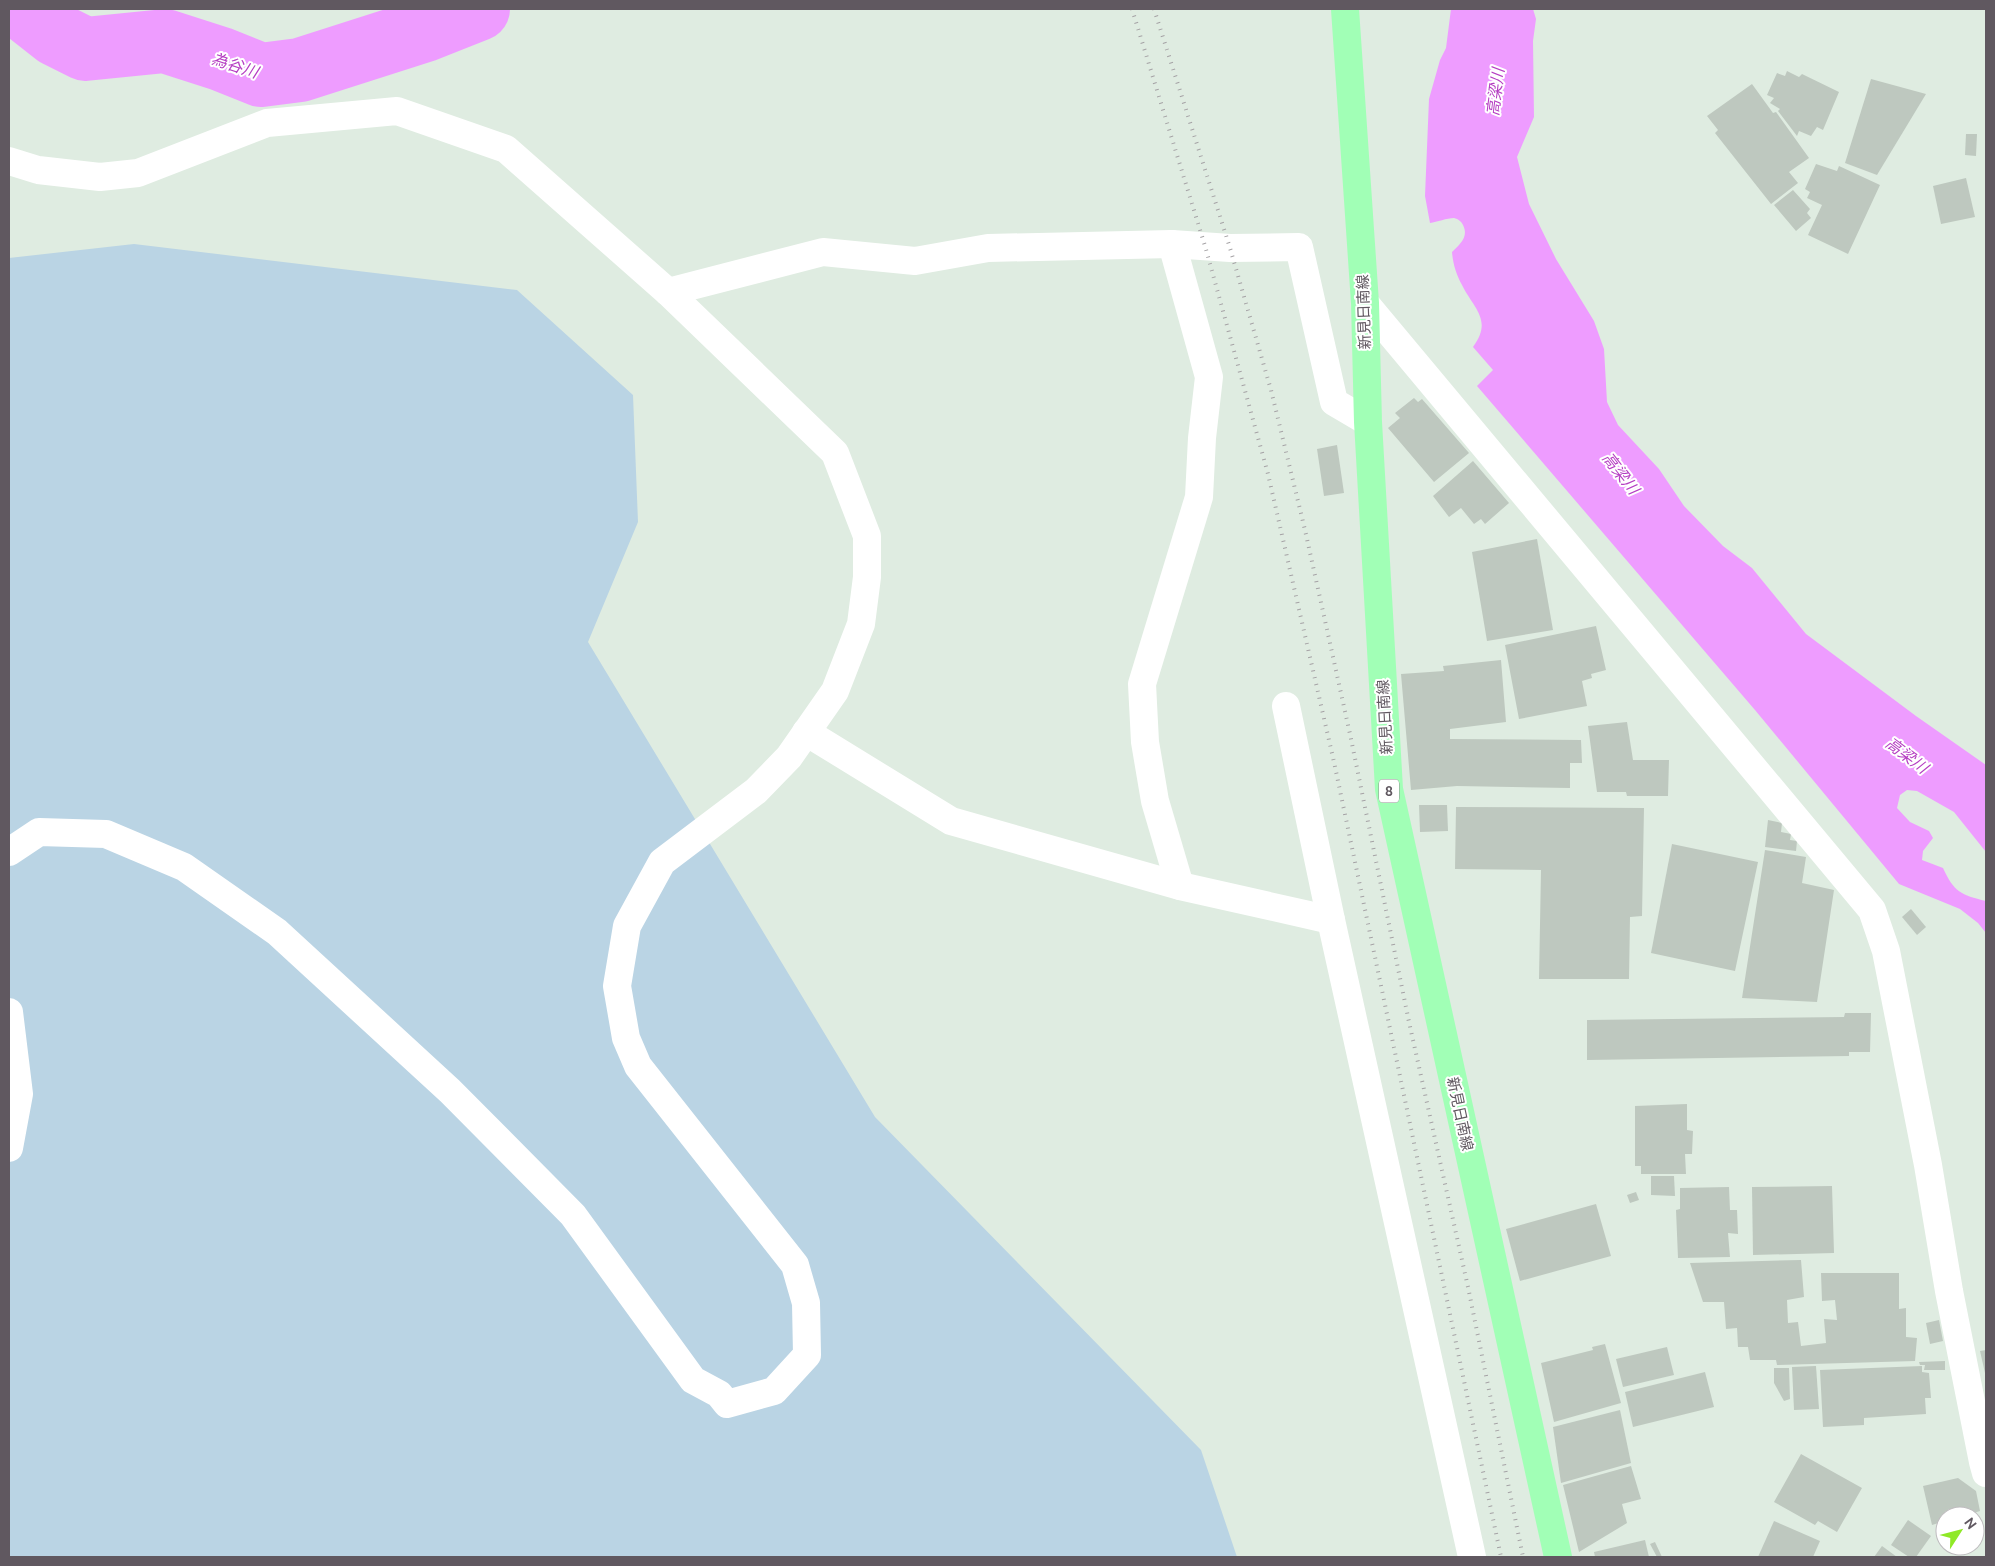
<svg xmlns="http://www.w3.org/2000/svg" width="1995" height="1566" font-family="Ubuntu,'Noto Sans JP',sans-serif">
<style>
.green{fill:#bad4e4}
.water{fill:#ee9cff}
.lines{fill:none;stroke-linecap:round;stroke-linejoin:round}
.river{stroke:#ee9cff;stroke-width:64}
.building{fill:#bec8bf}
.street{stroke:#fff;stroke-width:28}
.primary{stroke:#a1ffb6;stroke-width:28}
.rail{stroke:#a5a2a5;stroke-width:4;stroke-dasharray:1 6;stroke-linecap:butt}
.labels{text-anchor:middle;stroke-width:4;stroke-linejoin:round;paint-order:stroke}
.shield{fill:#fff;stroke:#908a90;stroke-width:1}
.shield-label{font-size:14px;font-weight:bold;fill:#605860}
.street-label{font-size:15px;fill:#605860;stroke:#fff}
.water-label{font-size:16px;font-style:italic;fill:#b53ec2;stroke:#fff}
</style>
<rect width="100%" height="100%" fill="#dfece1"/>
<polygon class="green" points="134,244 517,290 633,395 638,522 588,642 875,1117 1201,1450 1237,1557 9,1557 9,258"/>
<path class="water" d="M 1451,9 L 1533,9 L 1536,19 L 1533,41 L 1534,117 L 1517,157 L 1529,204 L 1556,259 L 1594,321 L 1604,349 L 1607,402 L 1618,425 L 1659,469 L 1684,506 L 1723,546 L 1752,568 L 1806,634 L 1916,716 L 1986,765 L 1986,852 L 1954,812 L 1917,791 L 1907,790 L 1900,795 L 1897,808 L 1910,822 L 1929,831 L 1933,838 L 1923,851 L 1922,860 L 1943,868 C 1954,892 1961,895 1986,901 L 1986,933 L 1978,923 L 1960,909 L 1899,884 L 1755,710 L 1477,386 L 1493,370 L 1473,347 C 1493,320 1474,309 1462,285 C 1456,274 1453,264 1452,252 C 1460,244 1469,237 1463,225 C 1462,222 1458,219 1454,218 C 1447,218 1437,222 1430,223 L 1425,196 L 1429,99 L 1440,60 L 1446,48 Z"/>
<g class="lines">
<polyline class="river" points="28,9 29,13 57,35 85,49 165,41 221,59 261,75 300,70 425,30 478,9"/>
</g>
<g class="building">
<polygon points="1787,71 1799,77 1802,74 1839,92 1823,130 1817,127 1811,136 1799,131 1797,136 1778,111 1780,109 1770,103 1774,98 1767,95 1777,73 1785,76"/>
<polygon points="1871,79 1926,94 1877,175 1845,163"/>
<polygon points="1752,84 1773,113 1776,112 1809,158 1789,172 1798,183 1771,204 1715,133 1718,130 1707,116"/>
<polygon points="1966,134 1977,134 1976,156 1965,155"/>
<polygon points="1816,164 1837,171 1839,166 1880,185 1848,254 1808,235 1822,205 1807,198 1810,192 1805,189"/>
<polygon points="1966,178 1975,217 1941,224 1933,186"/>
<polygon points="1793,190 1810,209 1807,213 1811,218 1796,231 1774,205"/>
<polygon points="1414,398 1418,402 1422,399 1469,453 1434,482 1388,428 1400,418 1395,413"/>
<polygon points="1337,445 1344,493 1324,496 1317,449"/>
<polygon points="1473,461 1509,503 1485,524 1481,519 1474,524 1461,508 1449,517 1433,496"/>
<polygon points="1537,539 1553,630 1487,641 1472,552"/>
<polygon points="1596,626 1606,670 1591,674 1592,678 1582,681 1587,706 1519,719 1505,645"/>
<polygon points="1501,660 1506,722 1450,729 1450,739 1581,740 1582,763 1570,763 1570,788 1457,786 1411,790 1401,674 1444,671 1443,666"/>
<polygon points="1627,722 1633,760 1669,760 1668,796 1627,796 1626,792 1597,792 1588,726"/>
<polygon points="1419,805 1447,805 1448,831 1420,832"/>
<polygon points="1456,807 1644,808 1642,916 1630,917 1629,979 1539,979 1541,870 1455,869"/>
<polygon points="1768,820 1782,823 1781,832 1791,834 1790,840 1797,841 1796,851 1765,847"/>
<polygon points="1672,844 1758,862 1735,971 1651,953"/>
<polygon points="1765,850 1806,857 1802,883 1834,890 1817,1002 1742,998"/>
<polygon points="1911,909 1926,927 1917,935 1902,917"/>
<polygon points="1845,1013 1871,1013 1870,1052 1849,1052 1849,1056 1587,1060 1587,1020 1844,1017"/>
<polygon points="1687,1104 1687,1130 1693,1131 1692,1154 1685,1154 1686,1174 1641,1174 1641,1166 1635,1166 1635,1106"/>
<polygon points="1651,1176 1674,1176 1675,1196 1651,1195"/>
<polygon points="1832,1186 1834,1253 1753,1255 1752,1187"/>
<polygon points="1729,1187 1730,1210 1737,1210 1738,1234 1728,1233 1730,1257 1678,1258 1676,1210 1680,1209 1680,1188"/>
<polygon points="1636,1192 1639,1200 1630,1203 1627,1195"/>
<polygon points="1596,1204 1611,1256 1520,1281 1506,1229"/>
<polygon points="1801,1260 1804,1297 1787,1300 1788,1323 1798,1322 1801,1346 1826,1343 1824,1319 1837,1320 1835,1300 1822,1301 1821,1273 1899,1273 1899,1309 1906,1308 1906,1337 1917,1338 1915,1361 1777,1365 1776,1360 1750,1360 1748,1347 1738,1347 1737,1328 1726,1329 1724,1302 1703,1302 1690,1263"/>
<polygon points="1939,1320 1943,1341 1930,1344 1926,1323"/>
<polygon points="1605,1344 1621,1403 1554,1422 1541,1363 1593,1350 1592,1347"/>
<polygon points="1667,1347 1674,1375 1623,1387 1616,1359"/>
<polygon points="1986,1350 1986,1373 1985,1373 1980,1351"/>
<polygon points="1945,1361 1945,1370 1924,1370 1925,1365 1920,1365 1919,1362"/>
<polygon points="1816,1366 1819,1409 1794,1410 1792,1367"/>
<polygon points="1922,1366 1922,1372 1929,1373 1931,1398 1925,1398 1926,1414 1864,1418 1864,1425 1823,1427 1820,1370"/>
<polygon points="1774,1368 1789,1368 1790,1399 1784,1401 1774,1383"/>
<polygon points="1705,1372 1714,1407 1633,1427 1625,1392"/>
<polygon points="1620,1410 1631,1463 1561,1483 1553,1427"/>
<polygon points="1801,1454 1862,1488 1837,1532 1818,1521 1815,1525 1774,1502"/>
<polygon points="1631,1466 1641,1499 1622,1504 1627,1523 1579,1552 1563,1485"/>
<polygon points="1958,1478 1976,1491 1980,1511 1964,1516 1945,1516 1945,1521 1932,1525 1923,1486"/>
<polygon points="1908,1520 1931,1536 1916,1557 1909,1557 1891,1545"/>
<polygon points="1774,1521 1820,1541 1813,1557 1758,1557"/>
<polygon points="1645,1540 1649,1557 1595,1557 1594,1552"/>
<polygon points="1655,1542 1662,1557 1657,1557 1650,1544"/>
<polygon points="1882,1546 1897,1557 1874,1557"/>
</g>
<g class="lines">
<g class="street">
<polyline points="9,161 38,170 100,177 138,173 267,123 397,111 506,149 668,292 835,453 867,536 867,577 861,624 835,691 789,757 756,791 662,862 627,926 617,986 626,1038 638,1066 795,1265 806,1303 807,1355 774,1391 727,1404 719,1394 693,1380 573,1215 450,1091 277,932 184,867 106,834 39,832 9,852"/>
<polyline points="1172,244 1209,377 1202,438 1199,497 1142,684 1145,742 1155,801 1180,886"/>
<polyline points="668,292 823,252 915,261 988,248 1172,244 1230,248 1299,247 1334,402 1368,422"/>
<polyline points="1365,303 1872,910 1886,951 1928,1165 1949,1291 1983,1462 1986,1473"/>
<polyline points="1286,706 1331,920 1472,1557"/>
<polyline points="806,732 951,821 1180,886 1331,920"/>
<polyline points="9,1012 19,1094 9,1148"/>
</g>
<polyline class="primary" points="1345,9 1365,303 1368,422 1389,789 1558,1557"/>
<g class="rail">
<polyline points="1132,9 1205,246 1268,474 1334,762 1501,1557"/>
<polyline points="1154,9 1230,248 1271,390 1305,530 1350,734 1409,1022 1468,1287 1523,1557"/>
</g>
</g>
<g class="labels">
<rect class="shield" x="1379" y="779.5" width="20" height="23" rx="4"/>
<g class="shield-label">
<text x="1389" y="796">8</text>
</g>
<g class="street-label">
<text transform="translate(1364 312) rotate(-92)" y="5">新見日南線</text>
<text transform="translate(1385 717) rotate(-93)" y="5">新見日南線</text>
<text transform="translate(1460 1114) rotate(78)" y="5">新見日南線</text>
</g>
<g class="water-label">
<text transform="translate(235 65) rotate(18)" y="6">為谷川</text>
<text transform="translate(1495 92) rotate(-83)" y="6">高梁川</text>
<text transform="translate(1621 473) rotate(52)" y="6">高梁川</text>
<text transform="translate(1907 755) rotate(37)" y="6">高梁川</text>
</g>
</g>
<rect width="1995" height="1566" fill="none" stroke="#605860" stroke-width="20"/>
<g transform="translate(1960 1531) rotate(54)"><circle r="24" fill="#ffffff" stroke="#bfbcbf"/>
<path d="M0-4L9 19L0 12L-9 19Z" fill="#8fe927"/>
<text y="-8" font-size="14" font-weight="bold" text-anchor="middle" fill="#605860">N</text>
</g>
</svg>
